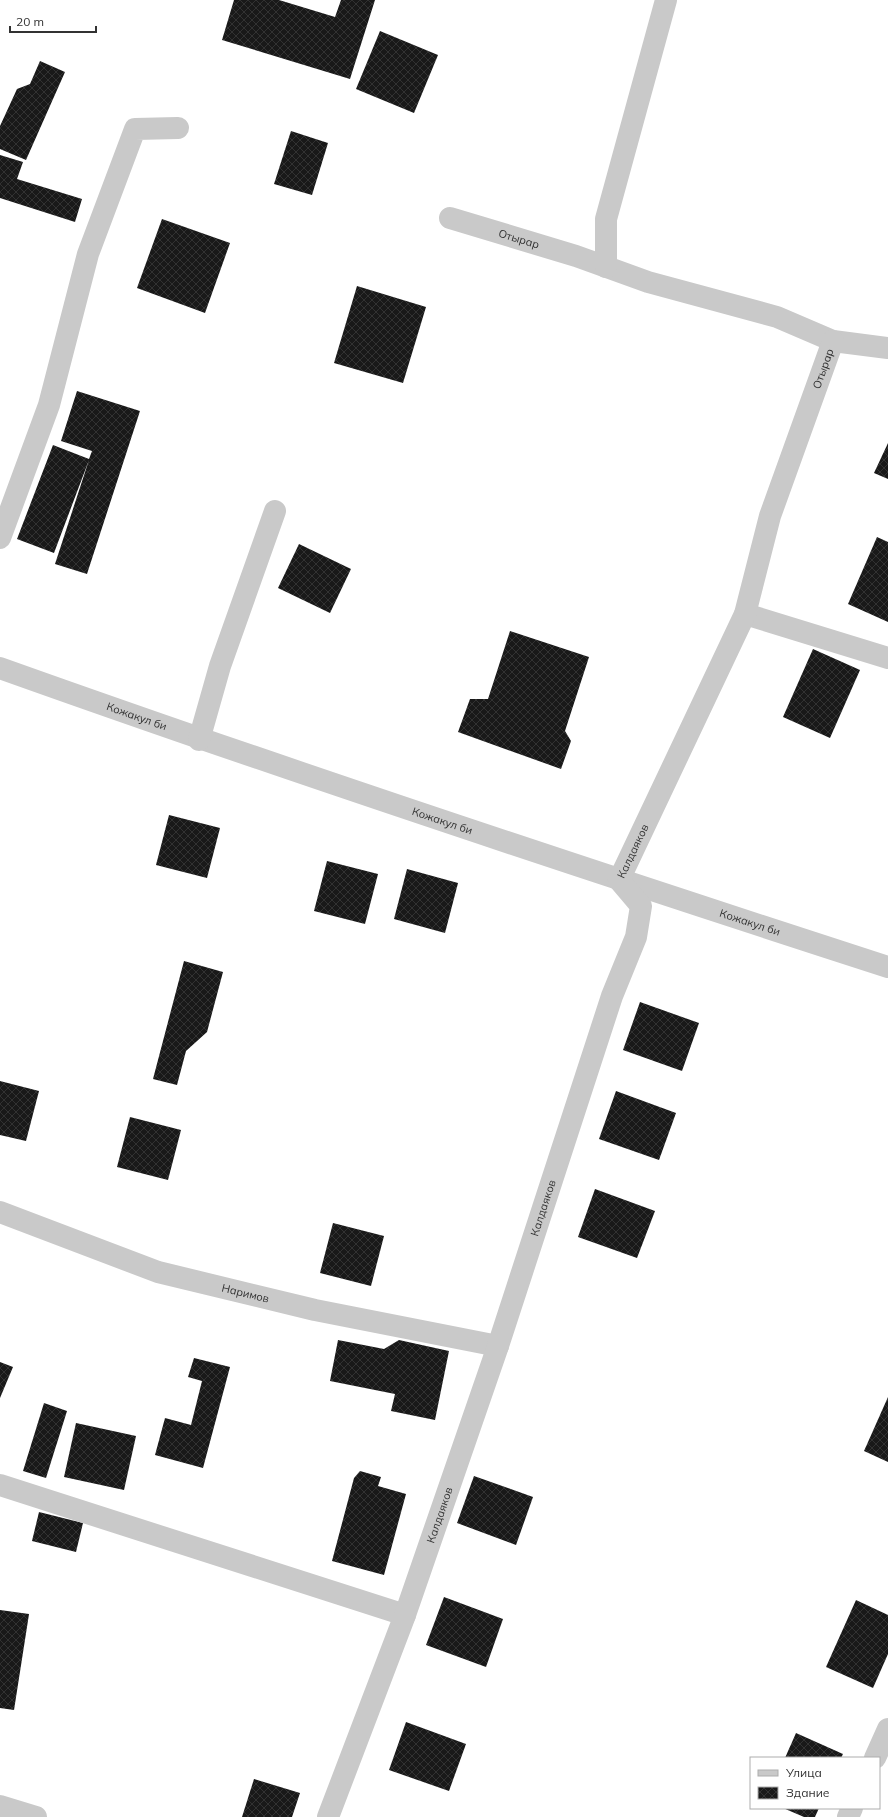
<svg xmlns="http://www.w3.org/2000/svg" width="888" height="1817" font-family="Mulish,sans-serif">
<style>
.building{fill:url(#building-cross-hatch)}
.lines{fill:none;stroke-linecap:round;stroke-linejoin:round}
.minor{stroke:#c9c9c9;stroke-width:22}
.labels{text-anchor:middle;stroke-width:4;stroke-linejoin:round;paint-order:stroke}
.street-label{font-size:11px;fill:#323232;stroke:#fff}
</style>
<defs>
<pattern id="building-cross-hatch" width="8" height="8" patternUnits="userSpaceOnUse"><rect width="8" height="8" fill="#191919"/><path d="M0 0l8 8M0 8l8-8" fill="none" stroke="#323232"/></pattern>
</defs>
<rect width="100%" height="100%" fill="#fff"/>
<g class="building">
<polygon points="234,0 279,0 335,17 341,0 375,0 350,79 222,40"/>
<polygon points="380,31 438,55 414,113 356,89"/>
<polygon points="40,61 65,72 26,160 0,149 0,126 17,89 30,84"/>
<polygon points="291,131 328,143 312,195 274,184"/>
<polygon points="0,155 23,162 17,179 82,199 75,222 0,198"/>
<polygon points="162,219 230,243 205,313 137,288"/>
<polygon points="357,286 426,307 403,383 334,363"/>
<polygon points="77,391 140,411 87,574 55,564 89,460 54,553 17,539 53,445 89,459 92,451 61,441"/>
<polygon points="888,443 888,479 874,473"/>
<polygon points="877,537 888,542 888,622 848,604"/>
<polygon points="299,544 351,569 330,613 278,588"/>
<polygon points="510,631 589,657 565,731 571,741 561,769 458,732 470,699 488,699"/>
<polygon points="813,649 860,670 830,738 783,717"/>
<polygon points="169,815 220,828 207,878 156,865"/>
<polygon points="327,861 378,874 365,924 314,911"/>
<polygon points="407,869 458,883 445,933 394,919"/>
<polygon points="184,961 223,972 207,1032 186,1051 177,1085 153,1079"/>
<polygon points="640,1002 699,1023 682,1071 623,1050"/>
<polygon points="0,1081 39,1091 26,1141 0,1135"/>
<polygon points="616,1091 676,1113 659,1160 599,1139"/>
<polygon points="130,1117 181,1130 168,1180 117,1167"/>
<polygon points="595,1189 655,1211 637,1258 578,1237"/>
<polygon points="333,1223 384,1236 371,1286 320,1273"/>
<polygon points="338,1340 384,1349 399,1340 449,1351 435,1420 391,1411 395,1394 330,1381"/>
<polygon points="194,1358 230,1367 203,1468 155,1455 165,1418 191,1425 202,1381 188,1377"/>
<polygon points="0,1362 13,1367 0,1398"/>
<polygon points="888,1397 888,1462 864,1451"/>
<polygon points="44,1403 67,1411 46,1478 23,1471"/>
<polygon points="76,1423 136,1436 124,1490 64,1477"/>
<polygon points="360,1471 381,1477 378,1486 406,1494 384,1575 332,1561 354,1478"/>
<polygon points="474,1476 533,1497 516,1545 457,1523"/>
<polygon points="39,1512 83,1523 76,1552 32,1541"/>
<polygon points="444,1597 503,1619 486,1667 426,1645"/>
<polygon points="856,1600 888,1615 888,1654 873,1688 826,1667"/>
<polygon points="0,1610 29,1614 14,1710 0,1708"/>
<polygon points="406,1722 466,1744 449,1791 389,1770"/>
<polygon points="796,1733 843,1754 841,1758 785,1758"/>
<polygon points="254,1779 300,1793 292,1817 242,1817"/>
<polygon points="783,1808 819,1808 815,1817 804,1817"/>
</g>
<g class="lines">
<g class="minor">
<path id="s1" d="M 450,218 L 576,256 L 648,282 L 777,317 L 833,341 L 888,348"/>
<polyline points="606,267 606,219 666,0"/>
<polyline points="0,538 49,405 88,254 135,129 178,128"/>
<polyline points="745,614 888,658"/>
<path id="s2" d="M 0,668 C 294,773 591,871 888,967"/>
<polyline points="199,740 220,666 275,511"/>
<path id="s3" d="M 0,1212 L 158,1272 L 315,1310 L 498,1346"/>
<polyline points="0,1485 405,1615"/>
<polyline points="875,1758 888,1729"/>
<polyline points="0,1806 36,1817"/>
<path id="s4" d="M 328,1817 L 405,1615 L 498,1346 L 612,996 L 636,937 L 641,906 L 619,880 L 745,614 L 770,516 L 833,341"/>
<polyline points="848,1817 852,1808"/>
</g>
</g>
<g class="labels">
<g class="street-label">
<text dy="4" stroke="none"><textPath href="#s1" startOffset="72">Отырар</textPath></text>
<text dy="4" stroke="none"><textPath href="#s4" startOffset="1550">Отырар</textPath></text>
<text dy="4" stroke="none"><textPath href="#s2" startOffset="145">Кожакул би</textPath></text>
<text dy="4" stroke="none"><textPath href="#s2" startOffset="468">Кожакул би</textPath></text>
<text dy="4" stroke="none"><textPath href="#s4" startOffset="1030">Калдаяков</textPath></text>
<text dy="4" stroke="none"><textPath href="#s2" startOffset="792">Кожакул би</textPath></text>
<text dy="4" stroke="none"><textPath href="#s4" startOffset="646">Калдаяков</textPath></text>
<text dy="4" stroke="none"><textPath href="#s3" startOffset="259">Наримов</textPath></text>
<text dy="4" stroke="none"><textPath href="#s4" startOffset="322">Калдаяков</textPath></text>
</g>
</g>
<rect x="750" y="1757" width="130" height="52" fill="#ffffff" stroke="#adadad"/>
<rect x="758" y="1770" width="20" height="6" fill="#c9c9c9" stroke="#adadad"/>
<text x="786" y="1777" font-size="12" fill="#323232">Улица</text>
<rect x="758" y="1787" width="20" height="12" fill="url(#building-cross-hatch)" stroke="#adadad"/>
<text x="786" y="1797" font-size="12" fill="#323232">Здание</text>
<path d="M10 26v6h86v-6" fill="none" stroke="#323232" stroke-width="2"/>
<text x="16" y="26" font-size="12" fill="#323232" stroke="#ffffff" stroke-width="3" paint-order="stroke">20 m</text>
</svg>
